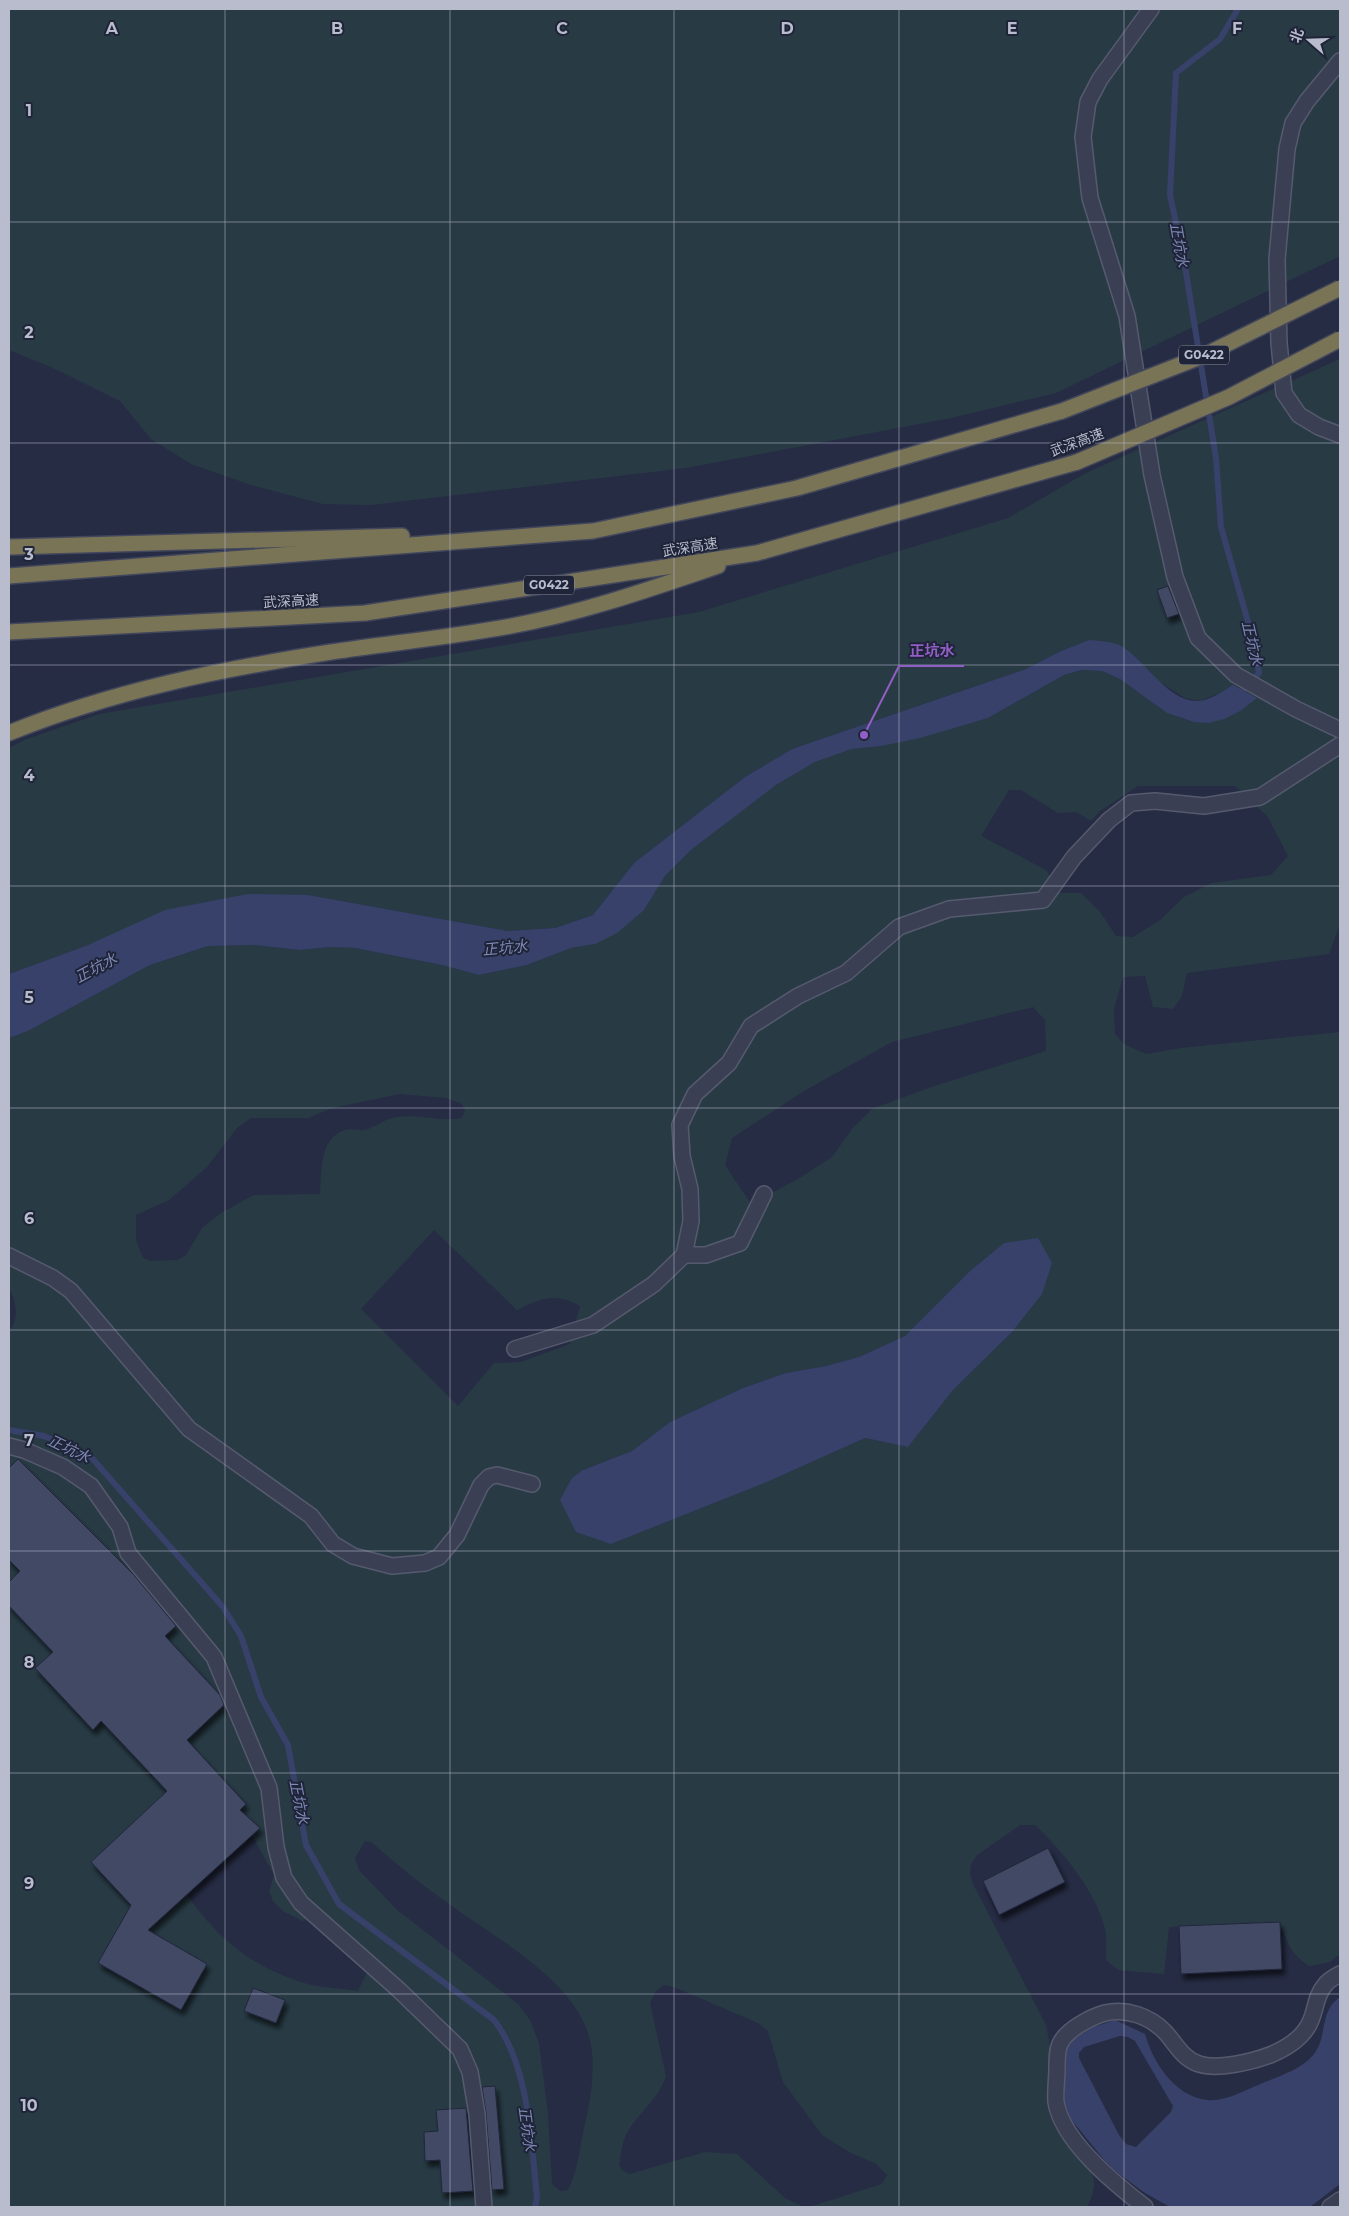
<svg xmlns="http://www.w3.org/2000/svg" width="1349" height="2216" font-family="Montserrat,'Noto Sans SC',sans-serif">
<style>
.green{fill:#283b45;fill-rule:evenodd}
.water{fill:#38416a;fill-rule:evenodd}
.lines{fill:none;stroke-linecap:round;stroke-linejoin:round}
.stream{stroke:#38416a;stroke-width:6}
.building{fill:#424965;stroke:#21263b;filter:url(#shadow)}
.minor-casing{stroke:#565a6e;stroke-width:18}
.highway-casing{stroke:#42475b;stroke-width:18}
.minor{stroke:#3b3f54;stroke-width:15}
.highway{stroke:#7a7457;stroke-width:15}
.highway-bridge-casing{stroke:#42475b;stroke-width:18;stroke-linecap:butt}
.highway-bridge{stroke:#7a7457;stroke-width:15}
.grid{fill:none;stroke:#b8bccd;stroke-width:1;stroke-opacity:0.55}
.labels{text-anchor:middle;stroke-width:4;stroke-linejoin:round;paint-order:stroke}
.shield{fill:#1f2439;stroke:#8a8ea1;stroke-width:1}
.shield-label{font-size:12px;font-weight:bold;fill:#b8bccd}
.street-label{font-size:14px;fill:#b8bccd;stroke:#1f2439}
.water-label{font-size:15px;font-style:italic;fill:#7e8ab5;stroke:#1f2439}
.grid-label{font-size:16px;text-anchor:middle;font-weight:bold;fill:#b8bccd;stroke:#1f2439;stroke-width:4;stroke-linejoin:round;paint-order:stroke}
.leader{fill:none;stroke:#905ec4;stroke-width:2}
.callout-dot{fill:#905ec4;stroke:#1f2439;stroke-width:2}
.callout-label{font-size:15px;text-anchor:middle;font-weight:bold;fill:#905ec4;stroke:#1f2439;stroke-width:4;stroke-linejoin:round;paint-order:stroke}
</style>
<defs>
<filter id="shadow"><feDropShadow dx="3" dy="5.5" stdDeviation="2.5" flood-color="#0009"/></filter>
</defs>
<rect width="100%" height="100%" fill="#262c44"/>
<g class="green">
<polygon points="9,9 1340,9 1340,256 1056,393 951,418 686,468 371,505 323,504 251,485 191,464 151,439 120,401 53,368 9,350"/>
<path d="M 1340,359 L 1340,924 L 1329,954 L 1187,973 L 1182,996 L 1173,1009 L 1153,1007 L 1145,976 L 1123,977 L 1114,1009 L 1115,1034 L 1124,1044 L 1146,1054 L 1181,1048 L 1340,1032 L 1340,1954 L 1330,1962 L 1310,1966 C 1291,1956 1287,1941 1280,1922 L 1169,1927 L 1164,1974 L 1118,1970 L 1106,1960 C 1106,1950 1107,1938 1105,1929 C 1097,1893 1061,1849 1035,1825 L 1020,1825 L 977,1855 L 971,1864 L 970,1873 L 973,1884 L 1046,2025 C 1049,2040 1052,2056 1052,2071 C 1051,2091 1044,2104 1053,2123 C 1070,2156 1110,2165 1087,2207 L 809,2207 L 882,2184 L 887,2175 L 876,2164 L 849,2152 L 822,2135 L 783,2082 L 768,2031 L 758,2023 L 674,1987 L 664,1985 L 655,1992 L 650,2003 L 666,2076 C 659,2098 640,2112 628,2131 C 622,2141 621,2154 619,2165 L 623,2171 L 630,2174 L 705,2152 L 737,2154 L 785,2198 L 804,2207 L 9,2207 L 9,1330 C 20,1322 16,1299 9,1289 L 9,1038 L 28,1031 L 150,965 L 208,946 L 254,945 L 299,950 L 331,947 L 355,948 L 442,965 L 479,975 L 527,965 L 571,948 L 595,944 L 644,910 L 665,876 L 691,850 L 776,785 L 815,762 L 852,749 L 881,746 L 988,718 L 1064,675 L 1083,670 L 1102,671 L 1120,679 L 1167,713 L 1194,722 L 1217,694 L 1200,701 L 1185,698 L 1158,681 L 1133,655 L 1120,646 L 1089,640 L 1061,651 L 1026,669 L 792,749 L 745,777 L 634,863 L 593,915 L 555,928 L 508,931 L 308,895 L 88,945 L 9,974 L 9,748 L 24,740 L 99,714 L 699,612 L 1008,518 L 1084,474 ZM 1138,786 L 1235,786 L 1268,817 L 1288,856 L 1271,875 L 1212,883 L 1184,897 L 1160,920 L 1133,937 L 1116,936 L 1101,913 L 1081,893 L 1061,893 L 1046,870 L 981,836 L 1009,790 L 1021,790 L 1058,813 L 1076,812 L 1091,821 L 1100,811 ZM 1033,1007 L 1045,1020 L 1046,1051 L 931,1087 L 872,1109 L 852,1129 L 832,1157 L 798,1179 L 751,1204 L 725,1165 L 732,1138 L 804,1091 L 892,1042 ZM 400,1094 L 446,1098 L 462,1104 L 465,1110 L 462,1118 C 441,1122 419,1114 397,1117 C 385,1118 375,1128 364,1130 C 358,1131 351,1128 345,1130 C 319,1138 322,1171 320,1194 L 254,1195 L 221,1213 L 202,1228 L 186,1255 L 178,1260 L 151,1261 L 143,1258 L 136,1240 L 136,1215 L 169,1200 L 207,1167 L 237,1128 L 251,1118 L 308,1118 L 332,1108 ZM 434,1230 L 517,1310 C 541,1298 555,1292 580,1306 L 570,1344 L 521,1362 L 494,1363 L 458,1406 L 361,1309 ZM 1004,1243 L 1011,1333 L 953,1390 L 908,1447 L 865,1438 L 767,1482 L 611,1544 L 583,1470 L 632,1451 L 670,1422 L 743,1388 L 786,1373 L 826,1366 L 859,1357 L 905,1336 L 970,1271 ZM 252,1835 L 274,1875 L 269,1891 L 273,1901 L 283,1911 L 303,1921 L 322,1917 L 335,1930 L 328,1939 L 368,1970 L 358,1991 C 341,1988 321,1988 304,1983 C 252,1967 218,1939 187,1895 ZM 365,1841 L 371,1842 C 396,1864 422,1885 449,1904 C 493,1936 568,1977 587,2030 C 598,2059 591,2100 584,2128 C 579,2149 578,2172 568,2190 L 560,2191 L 552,2184 L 548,2114 L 539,2043 L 530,2020 L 518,2004 L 396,1909 L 359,1870 L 355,1858 Z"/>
</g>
<g class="water">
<path d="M 1089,640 C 1099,641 1109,641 1119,645 C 1144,657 1167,703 1199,701 C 1211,700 1223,691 1233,685 L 1257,698 L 1240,711 L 1224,719 L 1209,723 L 1194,722 L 1167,713 L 1120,679 L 1102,671 L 1082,670 L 1064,675 L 988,718 L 920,738 L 881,746 L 852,749 L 815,762 L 776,785 L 691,850 L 665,876 L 644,910 L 617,933 L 595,944 L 571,948 L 527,965 L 479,975 L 442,965 L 355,948 L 331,947 L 299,950 L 254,945 L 208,946 L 150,965 L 28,1031 L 9,1038 L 9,974 L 88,945 L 165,910 L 248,894 L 308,895 L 508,931 L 555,928 L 593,915 L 634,863 L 745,777 L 792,749 L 1026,669 L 1061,651 Z"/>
<polygon points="1038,1238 1052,1263 1042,1294 1011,1333 953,1390 908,1447 865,1438 767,1482 611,1544 576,1532 560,1500 572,1478 583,1470 632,1451 670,1422 743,1388 786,1373 826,1366 859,1357 905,1336 970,1271 1004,1243"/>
<path d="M 1340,1997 L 1340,2184 L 1310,2207 L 1170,2207 L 1145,2193 L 1119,2174 L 1105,2161 L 1070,2118 L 1065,2103 L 1063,2062 L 1066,2047 L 1075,2038 L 1091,2028 L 1115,2020 L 1145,2034 C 1153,2062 1174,2096 1207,2100 C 1225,2102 1248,2089 1265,2082 C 1282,2075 1302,2069 1314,2054 C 1328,2036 1319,2011 1340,1997 ZM 1120,2036 L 1128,2037 L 1135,2041 L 1173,2106 L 1171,2112 L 1136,2147 L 1126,2144 L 1119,2135 L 1079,2058 L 1079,2053 L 1084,2047 Z"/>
</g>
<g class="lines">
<g class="stream">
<polyline points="1238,9 1220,39 1176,73 1170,195 1184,260 1216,458 1221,527 1252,636 1259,673 1239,695"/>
<path d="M 9,1430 L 44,1436 L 91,1457 L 223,1607 L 241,1636 L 261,1697 L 288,1745 L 306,1845 L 339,1904 L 494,2020 C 529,2065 531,2141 537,2197 L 535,2207"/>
</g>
</g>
<g class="building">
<polygon points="1168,586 1179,614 1167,618 1157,590"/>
<polygon points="18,1459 134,1575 176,1626 165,1636 220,1695 224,1705 187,1740 246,1804 240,1810 260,1828 148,1930 207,1964 181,2010 98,1963 131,1905 91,1862 167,1791 101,1721 93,1730 35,1668 53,1652 9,1606 9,1582 20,1571 9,1560 9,1468"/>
<polygon points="1048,1848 1065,1882 999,1915 983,1881"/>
<polygon points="1280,1922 1282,1969 1181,1974 1179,1926"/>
<polygon points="253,1988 285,2000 276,2023 244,2011"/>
<polygon points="495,2086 504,2189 492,2190 486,2113 482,2087"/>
<polygon points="466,2108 473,2191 442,2193 440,2160 425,2161 424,2132 438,2131 436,2110"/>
</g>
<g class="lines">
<g class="minor-casing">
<g id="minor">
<polyline points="1151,9 1100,79 1088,102 1083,137 1090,198 1127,316 1152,475 1175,577 1198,638 1236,675 1296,709 1340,730"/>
<polyline points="1340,61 1307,101 1293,123 1287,149 1277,259 1279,343 1284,393 1299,415 1319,427 1340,435"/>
<polyline points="684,1255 706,1255 740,1243 764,1194"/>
<polyline points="9,1256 53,1278 71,1291 189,1429 311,1516 333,1544 353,1556 392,1566 425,1563 439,1557 457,1535 481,1485 489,1477 497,1475 532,1484"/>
<polyline points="515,1349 593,1325 654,1284 684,1255 691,1221 690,1189 682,1156 680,1125 695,1094 729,1063 751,1026 798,996 846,973 899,927 949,909 1043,900 1074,857 1109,820 1131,803 1155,801 1204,806 1260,797 1340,745"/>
<polyline points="9,1446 24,1450 63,1467 91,1486 120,1527 128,1553 214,1657 269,1788 276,1847 284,1878 301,1903 399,1990 460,2049 470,2072 477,2114 484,2207"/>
<path d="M 1145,2207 C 1115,2184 1062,2141 1056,2102 C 1055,2091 1057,2079 1057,2068 C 1057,2060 1057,2048 1061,2042 C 1068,2029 1091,2017 1105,2013 C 1126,2008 1149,2016 1164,2031 C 1175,2042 1182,2059 1199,2064 C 1217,2070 1252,2062 1270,2055 C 1287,2048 1304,2038 1311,2020 C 1316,2008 1316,1995 1325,1985 C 1328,1980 1335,1977 1340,1974"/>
<polyline points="1330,2207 1340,2200"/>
</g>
</g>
<g class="highway-casing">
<g id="highway">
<polyline points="9,547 402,536"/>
<polyline points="9,576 593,531 797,488 1062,411"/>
<polyline points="9,632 365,613 757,553 1077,462"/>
<path d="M 9,733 C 112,691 222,669 331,652 C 391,643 452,637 511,626 C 582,613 650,589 718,566"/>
</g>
</g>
<use href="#minor" class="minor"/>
<use href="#highway" class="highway"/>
<g class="highway-bridge-casing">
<g id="highway-bridge">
<polyline points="1062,411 1205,355 1340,288"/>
<polyline points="1077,462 1229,397 1340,339"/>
</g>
</g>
<use href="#highway-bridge" class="highway-bridge"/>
</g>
<path class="grid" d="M 225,9 L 225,2207M 450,9 L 450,2207M 674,9 L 674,2207M 899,9 L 899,2207M 1124,9 L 1124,2207M 9,222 L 1340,222M 9,443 L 1340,443M 9,665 L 1340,665M 9,886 L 1340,886M 9,1108 L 1340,1108M 9,1330 L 1340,1330M 9,1551 L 1340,1551M 9,1773 L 1340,1773M 9,1994 L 1340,1994"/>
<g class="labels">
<g class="shield">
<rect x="1179" y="345.5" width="50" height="19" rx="4"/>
<rect x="524" y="575.5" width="50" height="19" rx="4"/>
</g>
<g class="shield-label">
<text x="1204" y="359">G0422</text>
<text x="549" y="589">G0422</text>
</g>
<g class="street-label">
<text transform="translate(1077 442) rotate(-20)" y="5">武深高速</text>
<text transform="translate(690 547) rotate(-9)" y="5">武深高速</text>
<text transform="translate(291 601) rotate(-3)" y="5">武深高速</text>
</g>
<g class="water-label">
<text transform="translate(1179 245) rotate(80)" y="5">正坑水</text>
<text transform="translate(1252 643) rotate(77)" y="5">正坑水</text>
<text transform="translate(505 948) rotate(-5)" y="5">正坑水</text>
<text transform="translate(96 968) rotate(-28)" y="5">正坑水</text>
<text transform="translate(69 1449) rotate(26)" y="5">正坑水</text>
<text transform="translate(299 1802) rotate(79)" y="5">正坑水</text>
<text transform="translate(527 2129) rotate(82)" y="5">正坑水</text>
</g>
</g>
<g class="grid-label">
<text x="112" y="34">A</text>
<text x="337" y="34">B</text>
<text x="562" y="34">C</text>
<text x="787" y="34">D</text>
<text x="1012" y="34">E</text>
<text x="1237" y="34">F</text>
<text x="29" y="116">1</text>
<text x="29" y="338">2</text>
<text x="29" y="560">3</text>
<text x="29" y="781">4</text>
<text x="29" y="1003">5</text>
<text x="29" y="1224">6</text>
<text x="29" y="1446">7</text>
<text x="29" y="1668">8</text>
<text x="29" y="1889">9</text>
<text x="29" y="2111">10</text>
</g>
<path class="leader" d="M864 735L899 666H964"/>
<circle class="callout-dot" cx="864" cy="735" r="5"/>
<g class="callout-label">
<text x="932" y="656">正坑水</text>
</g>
<rect width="1349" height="2216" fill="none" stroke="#b8bccd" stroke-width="20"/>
<g transform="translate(1309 40) rotate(290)" stroke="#1f2439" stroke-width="4" paint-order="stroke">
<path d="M0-4L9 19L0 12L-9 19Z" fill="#b8bccd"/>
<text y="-8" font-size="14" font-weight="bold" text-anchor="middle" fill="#b8bccd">北</text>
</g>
</svg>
